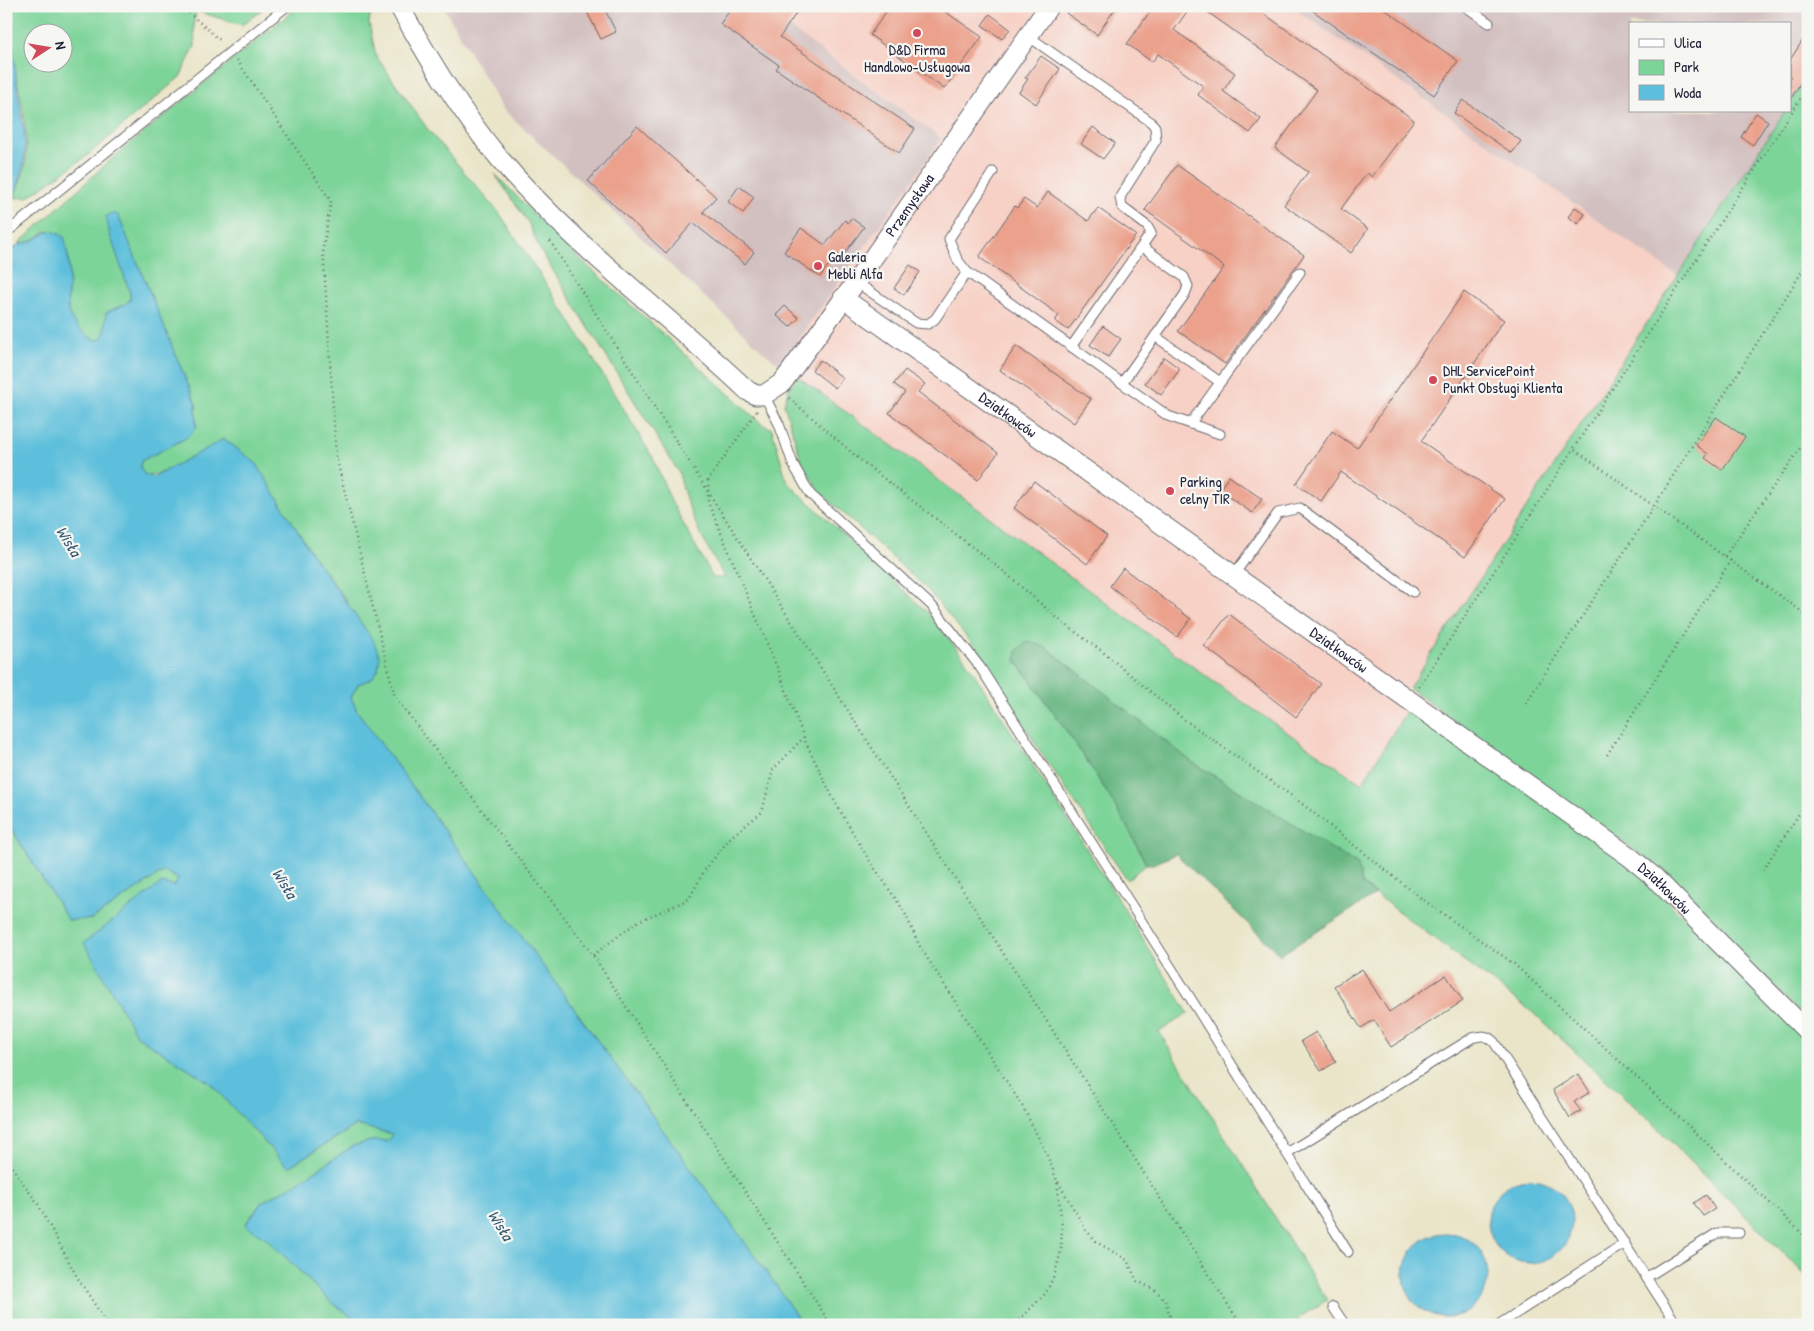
<svg xmlns="http://www.w3.org/2000/svg" width="1814" height="1331" font-family="'Patrick Hand',sans-serif">
<style>
.built{fill:#f7d1c6}
.industrial{fill:#d2bfbf}
.green{fill:#7dd499;stroke:#507b6a;fill-rule:evenodd}
.forest{fill:#66b681;stroke:#446c5e}
.water{fill:#5dbfdb;stroke:#40708b}
.building{fill:#eba18c}
.lines{fill:none;stroke-linecap:round;stroke-linejoin:round}
.lane-casing{stroke:#68666c;stroke-width:11}
.street-casing{stroke:#68666c;stroke-width:21}
.path{stroke:#68666c;stroke-width:2.5;stroke-dasharray:1 4;stroke-linecap:butt}
.lane{stroke:#fff;stroke-width:9}
.street{stroke:#fff;stroke-width:19}
.poi-dot{fill:#d1495b;stroke:#f6f6f2;stroke-width:2}
.labels{text-anchor:middle;stroke-width:4.5;stroke-linejoin:round;paint-order:stroke}
.poi-label{font-size:15px;fill:#22223b;stroke:#f6f6f2;text-anchor:start}
.street-label{font-size:15px;fill:#22223b;stroke:#f6f6f2}
.water-label{font-size:16px;font-style:italic;fill:#375973;stroke:#f6f6f2}
</style>
<rect width="100%" height="100%" fill="#f6f6f2"/>
<filter id="ink" filterUnits="userSpaceOnUse"><feTurbulence type="fractalNoise" baseFrequency=".02" numOctaves="2"/><feDisplacementMap in="SourceGraphic" scale="10" xChannelSelector="R" yChannelSelector="G"/><feConvolveMatrix kernelMatrix="1 2 1 2 8 2 1 2 1" color-interpolation-filters="sRGB"/></filter>
<filter id="wash" filterUnits="userSpaceOnUse"><feTurbulence type="fractalNoise" baseFrequency=".0096" numOctaves="4" result="noise"/><feDisplacementMap in="SourceGraphic" scale="20" xChannelSelector="R" yChannelSelector="G"/><feGaussianBlur stdDeviation="1.12" result="paint"/><feColorMatrix in="noise" values="0 0 0 0 0 0 0 0 0 0 0 0 0 0 0 0 0 1.4 0 .05"/><feComposite in="paint" operator="in"/></filter>
<g filter="url(#wash)">
<rect width="100%" height="100%" fill="#eae5c8"/>
<polygon class="built" points="443,6 1808,6 1808,76 1790,103 1790,24 1630,24 1630,111 1785,111 1409,688 1407,686 1407,710 1362,784 1211,680 765,353 502,108"/>
<g class="industrial">
<polygon points="443,6 760,6 942,139 780,364 765,353 502,108"/>
<polygon points="1291,6 1808,6 1808,76 1790,103 1790,24 1630,24 1630,111 1785,111 1678,276"/>
</g>
<g class="green">
<path d="M 6,6 L 267,6 L 242,25 L 196,11 L 194,23 L 195,46 L 180,77 L 88,155 L 28,197 L 14,198 C 18,186 25,171 26,158 C 30,109 6,57 6,6 ZM 32,32 L 62,32 L 62,62 L 32,62 Z"/>
<path d="M 299,6 L 372,6 L 369,23 L 376,56 L 429,131 L 500,214 L 569,319 L 653,458 L 671,501 L 713,578 L 725,578 C 705,544 687,512 679,473 L 539,248 L 528,222 L 494,173 L 557,238 L 762,424 L 772,429 L 787,482 L 928,613 L 964,658 L 1097,865 L 1188,1013 L 1159,1032 L 1327,1300 L 1298,1318 L 1302,1325 L 802,1325 L 778,1288 L 357,711 L 351,697 L 358,684 L 371,679 L 378,670 L 346,600 L 310,551 L 256,464 L 224,439 C 204,449 164,478 145,475 L 140,468 L 141,461 L 186,438 L 196,428 L 196,404 L 118,215 L 121,266 L 130,293 L 130,300 C 123,307 114,308 106,313 L 105,331 L 102,339 L 94,340 C 59,316 69,308 69,272 C 69,260 67,248 64,237 L 46,231 L 32,241 L 18,244 L 115,156 Z"/>
<polygon points="1808,76 1808,1021 1651,862 1409,688 1785,111 1790,111 1790,103"/>
<path d="M 797,376 L 1211,680 L 1362,784 L 1407,710 L 1598,833 L 1808,1040 L 1808,1278 L 1644,1115 L 1532,1012 L 1362,884 L 1358,865 L 1192,762 L 1047,648 L 1029,641 L 1016,661 C 1063,726 1111,790 1146,864 L 1127,880 L 1038,748 L 980,653 L 926,588 L 820,492 L 802,463 L 784,404 L 788,391 Z"/>
<polygon points="6,820 68,920 92,919 164,871 179,879 174,886 137,1036 209,1082 288,1167 357,1125 393,1134 388,1141 371,1141 353,1146 297,1183 262,1202 245,1224 266,1238 331,1302 363,1325 6,1325"/>
</g>
<path class="forest" d="M 1029,641 L 1047,648 L 1192,762 L 1358,865 L 1362,884 L 1375,895 L 1280,955 L 1176,854 L 1153,864 L 1146,864 C 1111,790 1063,726 1016,660 L 1017,650 Z"/>
<g class="water">
<path d="M 6,29 C 16,46 14,65 17,84 C 21,119 31,144 20,179 C 17,190 15,197 6,205 Z"/>
<path d="M 111,213 L 118,215 L 196,404 L 196,428 L 186,438 L 141,461 L 140,468 L 145,475 L 154,477 L 224,439 L 256,463 L 310,551 L 373,640 L 380,657 L 378,670 L 371,679 L 358,684 L 351,697 L 357,711 L 778,1288 L 802,1325 L 363,1325 L 331,1302 L 266,1238 L 245,1225 L 262,1202 L 297,1183 L 353,1146 L 371,1141 L 388,1141 L 392,1134 L 356,1125 L 288,1167 L 209,1082 L 137,1036 L 84,943 L 162,883 L 174,886 L 178,879 L 164,871 L 92,919 L 68,920 L 6,820 L 6,635 L 9,632 L 6,629 L 6,254 C 19,243 18,246 31,241 C 46,235 47,225 64,237 C 67,248 69,260 69,272 C 69,307 59,316 94,340 L 101,339 L 105,331 L 106,313 C 114,308 123,307 130,300 L 130,293 L 110,235 L 106,216 Z"/>
<circle cx="1530" cy="1221" r="42"/>
<circle cx="1446" cy="1275" r="42"/>
</g>
<g id="blocks">
<g class="building">
<polygon points="599,6 603,6 616,32 601,39 587,12"/>
<polygon points="733,6 801,6 780,37 915,129 899,153 776,69 779,65 720,24"/>
<polygon points="890,6 937,6 982,37 944,89 870,35"/>
<polygon points="1071,6 1117,6 1097,35 1066,13"/>
<polygon points="1154,6 1191,6 1174,30 1235,73 1223,91 1261,119 1250,133 1198,95 1203,86 1158,54 1152,62 1127,44"/>
<polygon points="1199,6 1253,6 1414,120 1372,177 1367,173 1341,209 1368,229 1351,253 1284,205 1308,172 1275,148 1317,90"/>
<polygon points="1306,6 1380,6 1458,61 1434,95"/>
<polygon points="990,14 1010,29 1002,39 982,25"/>
<polygon points="1808,32 1808,71 1790,100 1790,60"/>
<polygon points="1041,56 1060,69 1036,104 1019,92 1028,79 1025,78"/>
<polygon points="1463,100 1521,141 1512,153 1454,113"/>
<polygon points="1756,113 1768,121 1753,145 1741,137"/>
<polygon points="637,126 716,197 703,212 754,252 745,264 693,223 666,253 588,181"/>
<polygon points="1093,127 1115,143 1103,159 1081,144"/>
<polygon points="1177,165 1304,255 1225,364 1178,331 1224,267 1145,210"/>
<polygon points="739,186 754,197 743,213 728,202"/>
<polygon points="1048,192 1088,221 1098,208 1136,235 1068,330 1055,321 1059,315 979,257 1015,206 1017,208 1024,199 1037,208"/>
<polygon points="1575,207 1585,214 1578,224 1568,217"/>
<polygon points="851,218 864,227 842,257 837,254 820,277 784,252 801,228 825,245 845,220 848,223"/>
<polygon points="910,265 920,272 904,295 894,288"/>
<polygon points="1464,292 1504,320 1421,441 1505,499 1465,557 1341,472 1321,501 1296,484 1332,431 1357,448"/>
<polygon points="785,306 799,318 790,327 776,315"/>
<polygon points="1103,326 1121,339 1108,357 1090,345"/>
<polygon points="1016,346 1091,399 1074,423 1000,370"/>
<polygon points="1164,357 1180,369 1161,395 1145,383"/>
<polygon points="820,360 843,378 835,388 812,370"/>
<polygon points="905,370 925,384 918,392 998,453 978,480 889,413 905,392 894,384"/>
<polygon points="1716,417 1745,437 1722,470 1705,458 1708,454 1696,445"/>
<polygon points="1229,476 1262,499 1252,513 1219,490"/>
<polygon points="1034,481 1107,536 1087,564 1014,508"/>
<polygon points="1123,568 1191,619 1177,637 1110,586"/>
<polygon points="1229,614 1321,684 1296,717 1204,646"/>
<polygon points="1362,969 1389,1012 1446,975 1463,1001 1391,1047 1374,1020 1361,1028 1334,986"/>
<polygon points="1316,1032 1336,1062 1321,1071 1301,1041"/>
<polygon points="1578,1074 1590,1092 1574,1102 1581,1111 1570,1118 1553,1090"/>
<polygon points="1706,1195 1715,1209 1703,1216 1694,1203"/>
</g>
</g>
</g>
<g filter="url(#ink)">
<use href="#blocks" fill-opacity="0" stroke="#68666c" stroke-width="1"/>
<g class="lines">
<g class="lane-casing">
<g id="lane">
<polyline points="1465,6 1489,23"/>
<polyline points="1028,36 1151,122 1155,127 1156,140 1120,197 1122,207 1147,226 1151,233 1071,347"/>
<polyline points="6,233 287,6"/>
<polyline points="967,272 957,259 949,239 993,172"/>
<polyline points="856,282 916,323 928,324 935,319 967,272 1168,416 1220,434"/>
<polyline points="1155,336 1220,382"/>
<polyline points="1122,383 1185,294 1188,286 1184,277 1143,247"/>
<polyline points="764,395 779,424 793,464 810,494 932,606 980,667 1196,1007 1348,1252"/>
<polyline points="1190,424 1300,272"/>
<polyline points="1233,576 1278,513 1300,508 1413,592"/>
<path d="M 1287,1153 L 1472,1038 C 1482,1035 1487,1035 1494,1042 L 1677,1325"/>
<polyline points="1647,1277 1717,1233 1739,1233"/>
<polyline points="1333,1307 1345,1325"/>
<polyline points="1498,1325 1625,1243"/>
</g>
</g>
<g class="street-casing">
<g id="street">
<path id="s1" d="M 399,6 C 429,59 460,111 499,158 C 572,245 666,313 748,391 L 756,395 L 764,395 L 782,383 L 856,282 L 1049,6"/>
<path id="s2" d="M 843,298 L 1630,857 L 1654,877 L 1808,1032"/>
</g>
</g>
<g class="path">
<polyline points="181,6 222,42"/>
<polyline points="237,60 331,201 323,248 336,456 395,697 593,955 831,1325"/>
<polyline points="550,241 707,490 1241,1325"/>
<polyline points="789,398 864,463 1002,570 1063,623 1103,652 1182,718 1296,799 1422,899 1514,964 1642,1082 1808,1239"/>
<polyline points="757,411 708,480 708,502 779,672 806,743 835,802 869,860 904,911 919,945 1023,1107 1048,1157 1057,1181 1062,1226 1061,1251 1055,1273 1046,1293 1014,1325"/>
<polyline points="1575,450 1808,616"/>
<polyline points="1725,556 1808,437"/>
<polyline points="1419,687 1808,87"/>
<polyline points="1526,703 1654,506 1808,262"/>
<polyline points="1607,755 1731,560"/>
<polyline points="1763,870 1808,800"/>
<polyline points="593,955 637,922 689,899 704,871 731,837 762,812 773,770 804,737"/>
<polyline points="6,1159 38,1204 77,1277 108,1325"/>
<polyline points="1058,1182 1086,1230 1098,1243 1127,1260 1137,1281 1155,1290 1165,1300 1173,1325"/>
</g>
<use href="#lane" class="lane"/>
<use href="#street" class="street"/>
</g>
</g>
<g class="poi-dot">
<circle cx="917" cy="33" r="5"/>
<circle cx="818" cy="266" r="5"/>
<circle cx="1433" cy="380" r="5"/>
<circle cx="1170" cy="491" r="5"/>
</g>
<g class="labels">
<g class="poi-label">
<text x="917" y="55" text-anchor="middle">D&amp;D Firma<tspan x="917" dy="17">Handlowo-Usługowa</tspan></text>
<text x="828" y="262">Galeria<tspan x="828" dy="17">Mebli Alfa</tspan></text>
<text x="1443" y="376">DHL ServicePoint<tspan x="1443" dy="17">Punkt Obsługi Klienta</tspan></text>
<text x="1180" y="487">Parking<tspan x="1180" dy="17">celny TIR</tspan></text>
</g>
<g class="street-label">
<text dy="5" stroke="none"><textPath href="#s1" startOffset="781">Przemysłowa</textPath></text>
<text dy="5" stroke="none"><textPath href="#s2" startOffset="202">Działkowców</textPath></text>
<text dy="5" stroke="none"><textPath href="#s2" startOffset="608">Działkowców</textPath></text>
<text dy="5" stroke="none"><textPath href="#s2" startOffset="1012">Działkowców</textPath></text>
</g>
<g class="water-label">
<text transform="translate(69 541) rotate(58)" y="6">Wisła</text>
<text transform="translate(285 883) rotate(58)" y="6">Wisła</text>
<text transform="translate(501 1225) rotate(58)" y="6">Wisła</text>
</g>
</g>
<rect width="1814" height="1331" fill="none" stroke="#f6f6f2" stroke-width="25"/>
<rect x="1629" y="22" width="162" height="90" fill="#f6f6f2" stroke="#a1a1a9"/>
<rect x="1639" y="39" width="25" height="8" fill="#ffffff" stroke="#a1a1a9"/>
<text x="1674" y="48" font-size="15" fill="#22223b">Ulica</text>
<rect x="1639" y="60" width="25" height="15" fill="#7dd499" stroke="#a1a1a9"/>
<text x="1674" y="72" font-size="15" fill="#22223b">Park</text>
<rect x="1639" y="85" width="25" height="15" fill="#5dbfdb" stroke="#a1a1a9"/>
<text x="1674" y="98" font-size="15" fill="#22223b">Woda</text>
<g transform="translate(48 48) rotate(78)"><circle r="24" fill="#f6f6f2" stroke="#a1a1a9"/>
<path d="M0-4L9 19L0 12L-9 19Z" fill="#d1495b"/>
<text y="-8" font-size="14" font-weight="bold" text-anchor="middle" fill="#22223b">N</text>
</g>
</svg>
